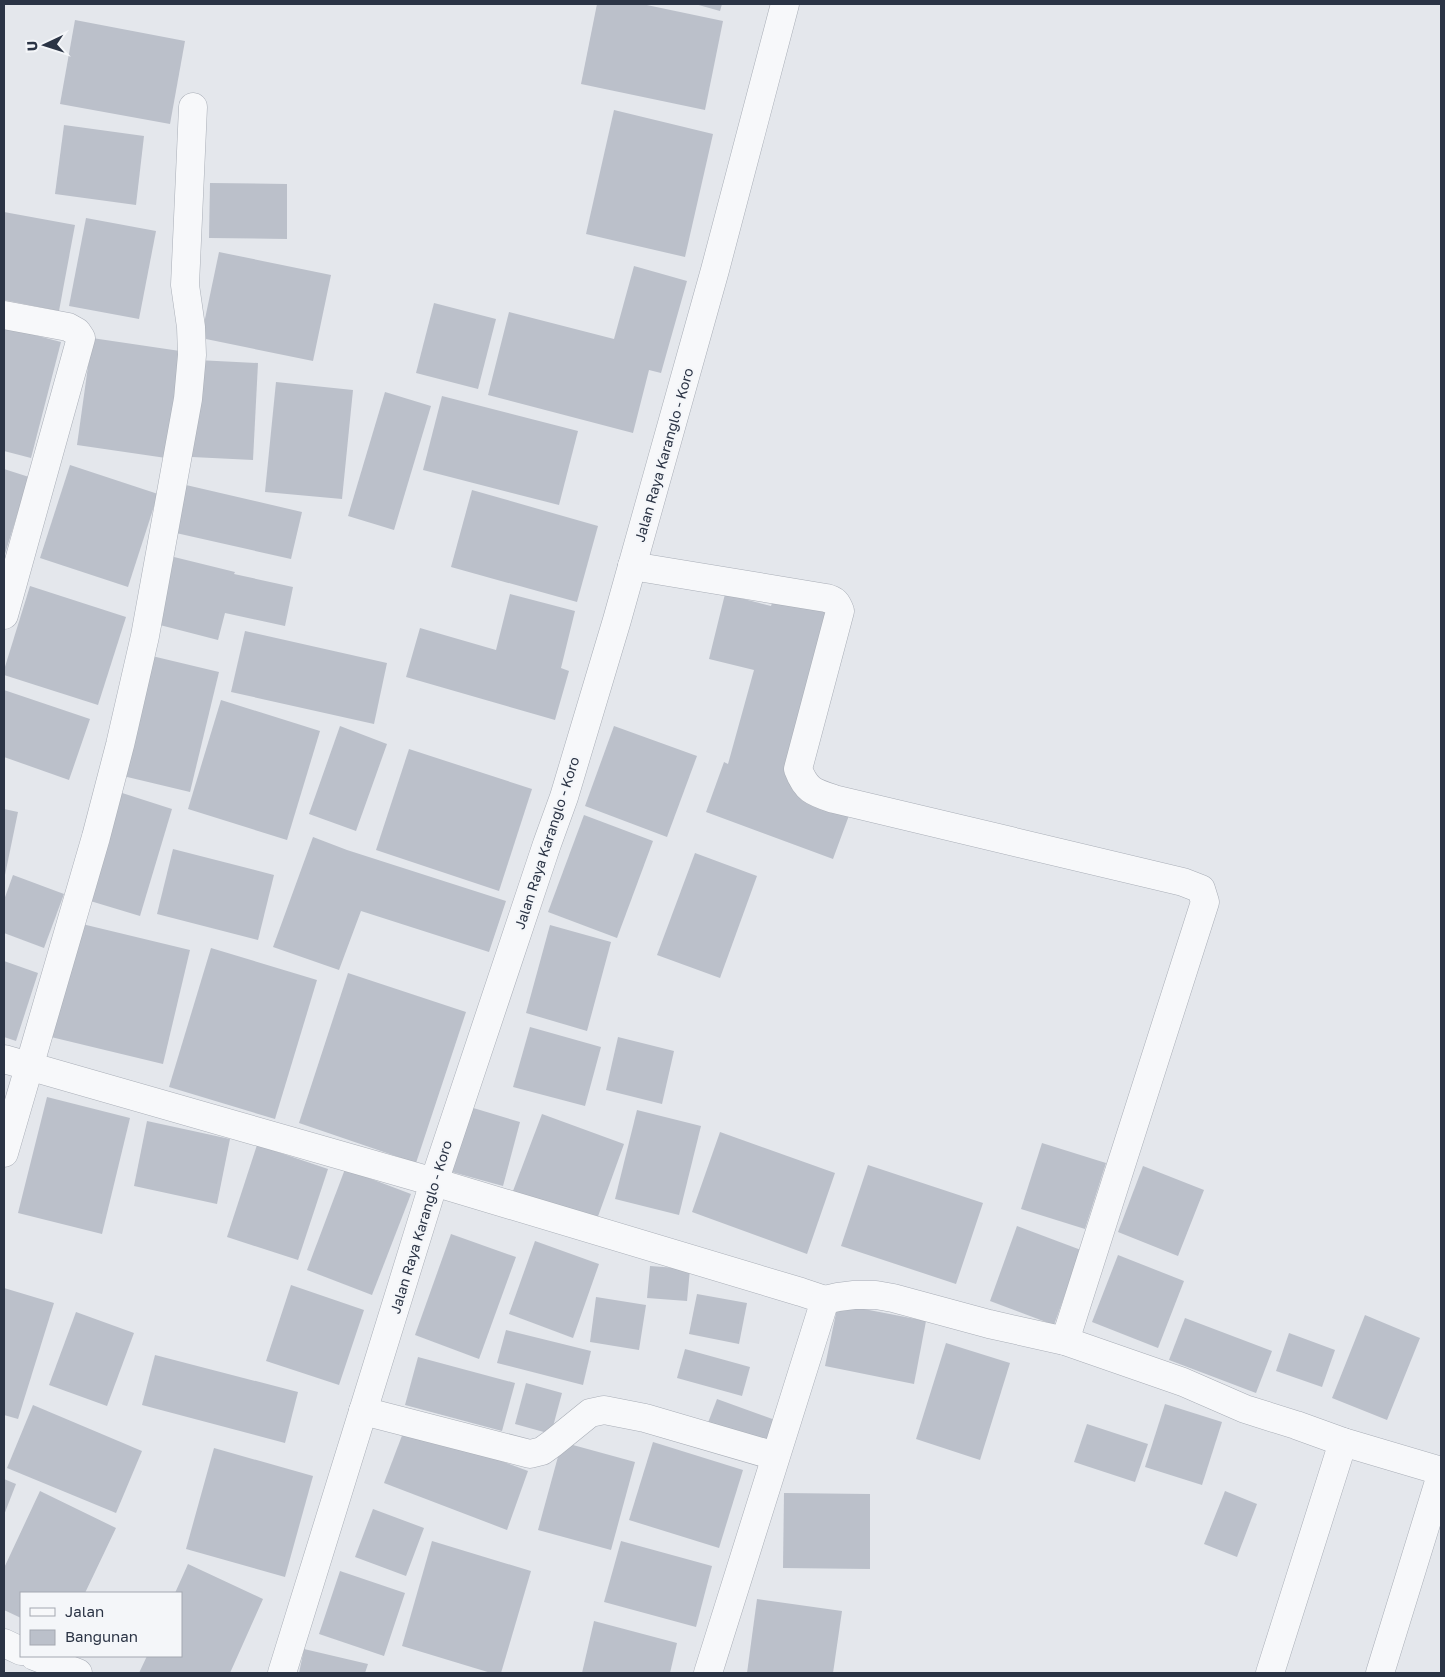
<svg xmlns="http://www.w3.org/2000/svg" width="1445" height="1677" font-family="'Golos Text',sans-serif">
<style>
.building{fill:#bbc0ca}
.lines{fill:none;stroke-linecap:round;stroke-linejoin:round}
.minor-casing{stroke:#a9aeb7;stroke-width:29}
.tertiary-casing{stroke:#a9aeb7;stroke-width:29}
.minor{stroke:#f7f8fa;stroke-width:28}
.tertiary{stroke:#f7f8fa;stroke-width:28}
.labels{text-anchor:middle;stroke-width:4;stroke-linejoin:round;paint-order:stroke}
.street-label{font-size:14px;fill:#2b3445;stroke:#f4f6f9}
</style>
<rect width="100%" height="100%" fill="#e4e7ec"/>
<g class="building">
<polygon points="597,4 642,4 723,21 705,110 581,84"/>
<polygon points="695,4 722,4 720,11"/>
<polygon points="75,20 185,41 170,124 60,104"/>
<polygon points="614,110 713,134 685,257 586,234"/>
<polygon points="64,125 144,136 136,205 55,194"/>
<polygon points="210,183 287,184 287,239 209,238"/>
<polygon points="4,212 75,225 59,311 4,300"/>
<polygon points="86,218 156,231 139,319 69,306"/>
<polygon points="219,252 331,275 313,361 201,338"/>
<polygon points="634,266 687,281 661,373 649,370 633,433 488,395 509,312 614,339"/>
<polygon points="434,303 496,319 478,389 416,373"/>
<polygon points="4,327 61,342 31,458 4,451"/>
<polygon points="92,338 180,351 166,458 77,445"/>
<polygon points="197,360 258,363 253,460 192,457"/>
<polygon points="276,382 353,390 342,499 265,492"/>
<polygon points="385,392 431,406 394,530 348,516"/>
<polygon points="442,396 578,431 559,505 423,470"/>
<polygon points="70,465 158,494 128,587 40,558"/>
<polygon points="4,469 29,477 4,557"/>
<polygon points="186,485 302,512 291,559 176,533"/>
<polygon points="472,490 598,526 577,602 451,567"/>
<polygon points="174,557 235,572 234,574 293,587 285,626 225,613 218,640 156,624"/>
<polygon points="30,586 126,617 98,705 4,675 4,670"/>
<polygon points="510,594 575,611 561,668 569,671 555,720 406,677 420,628 496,650"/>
<polygon points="725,594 771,606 774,597 838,615 791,787 851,810 833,859 706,812 724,762 728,764 754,670 709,659"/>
<polygon points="245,631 387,663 374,724 231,692"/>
<polygon points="152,656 219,672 190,792 123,776"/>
<polygon points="4,690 90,719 69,780 4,757"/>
<polygon points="221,700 320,731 287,840 188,809"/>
<polygon points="340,726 387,744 356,831 309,814"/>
<polygon points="614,726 697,756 667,837 585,806"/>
<polygon points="409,749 532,789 499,891 376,850"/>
<polygon points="119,792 172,809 140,916 87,900"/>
<polygon points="4,809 18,812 5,875 4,875"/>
<polygon points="584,815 653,841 617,938 548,912"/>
<polygon points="313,837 347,850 506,901 489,952 361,911 339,970 273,947"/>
<polygon points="173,849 274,875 258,940 157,914"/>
<polygon points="695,853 757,876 720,978 657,955"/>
<polygon points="13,875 64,894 44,948 4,933 4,900"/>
<polygon points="78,923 190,950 163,1064 51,1037"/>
<polygon points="550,925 611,942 587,1031 526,1013"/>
<polygon points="211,948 317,980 275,1119 169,1087"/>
<polygon points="4,961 38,973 16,1041 4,1037"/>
<polygon points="348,973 466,1012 416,1163 299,1123"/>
<polygon points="530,1027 601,1047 585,1106 513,1087"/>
<polygon points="618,1037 674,1051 662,1104 606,1090"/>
<polygon points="47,1097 130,1118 102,1234 18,1213"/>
<polygon points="470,1107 520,1122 503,1186 452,1172"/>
<polygon points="637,1110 701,1126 679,1215 615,1199"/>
<polygon points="542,1114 624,1144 596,1222 513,1191"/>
<polygon points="147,1121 230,1139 217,1204 134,1186"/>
<polygon points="720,1132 835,1173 807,1254 692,1212"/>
<polygon points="1042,1143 1106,1163 1085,1229 1021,1209"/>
<polygon points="257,1145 328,1169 298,1260 227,1237"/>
<polygon points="868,1165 983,1203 956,1284 841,1246"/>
<polygon points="1143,1166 1204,1190 1178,1256 1118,1232"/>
<polygon points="345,1169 411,1194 372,1295 307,1270"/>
<polygon points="1017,1226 1081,1250 1054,1325 990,1301"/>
<polygon points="451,1234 516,1257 479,1359 415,1335"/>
<polygon points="535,1241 599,1264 573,1338 509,1314"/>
<polygon points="1118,1255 1184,1281 1158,1348 1092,1322"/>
<polygon points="650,1266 690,1269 687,1301 647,1298"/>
<polygon points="291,1285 364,1310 339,1385 266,1361"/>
<polygon points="4,1288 54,1303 18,1419 4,1415"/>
<polygon points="697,1294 747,1303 739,1344 689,1334"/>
<polygon points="596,1297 646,1305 639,1350 590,1342"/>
<polygon points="838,1304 926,1321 914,1384 825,1366"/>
<polygon points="76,1312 134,1333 107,1406 49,1385"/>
<polygon points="1365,1315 1420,1338 1387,1420 1332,1398"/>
<polygon points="1185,1318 1272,1351 1256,1393 1169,1360"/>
<polygon points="506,1330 591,1351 583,1385 497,1363"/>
<polygon points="1289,1333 1335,1350 1322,1387 1276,1371"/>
<polygon points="946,1343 1010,1363 980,1460 916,1439"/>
<polygon points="685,1349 750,1367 742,1396 677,1378"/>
<polygon points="155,1355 298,1392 285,1443 142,1405"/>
<polygon points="418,1357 515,1383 502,1431 405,1405"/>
<polygon points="526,1383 562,1393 551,1434 515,1424"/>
<polygon points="717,1399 778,1421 767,1450 706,1428"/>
<polygon points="1165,1404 1222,1422 1202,1485 1145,1467"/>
<polygon points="33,1405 142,1451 116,1513 7,1468"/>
<polygon points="1087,1424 1148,1444 1135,1482 1074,1462"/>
<polygon points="406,1425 528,1471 507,1530 384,1483"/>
<polygon points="562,1442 635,1462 611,1550 538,1530"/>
<polygon points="653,1442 743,1470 719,1548 629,1520"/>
<polygon points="214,1448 313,1476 285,1577 186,1549"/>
<polygon points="4,1479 16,1484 4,1515"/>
<polygon points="40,1491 116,1528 85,1593 21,1593 21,1618 4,1610 4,1568"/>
<polygon points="1225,1491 1257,1504 1237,1557 1204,1544"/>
<polygon points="784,1493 870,1494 870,1569 783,1568"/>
<polygon points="373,1509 424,1528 406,1576 355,1557"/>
<polygon points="432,1541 531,1571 501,1673 491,1673 402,1646"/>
<polygon points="621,1541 712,1566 696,1627 604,1602"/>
<polygon points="188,1564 263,1599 230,1673 139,1673 147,1656 181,1656 181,1593 175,1593"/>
<polygon points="340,1571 405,1593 384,1656 319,1634"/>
<polygon points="757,1599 842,1611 833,1673 747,1673"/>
<polygon points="594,1621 677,1643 670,1673 582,1673"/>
<polygon points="304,1649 368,1664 365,1673 299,1673"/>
</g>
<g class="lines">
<g class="minor-casing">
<g id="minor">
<polyline points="4,315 68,327 77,332 81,338 4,615"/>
<path d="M 632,566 L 826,598 C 835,600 837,603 840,611 L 798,769 C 806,790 813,792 834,799 L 1183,882 L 1201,889 L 1205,902 L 1065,1341"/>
<polyline points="4,1059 434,1182 801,1292 825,1300 708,1673"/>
<polyline points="4,1153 96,837 120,745 145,636 188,399 192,355 191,327 185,285 193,107"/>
<polyline points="825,1300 838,1297 854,1295 876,1295 893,1298 989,1324 1065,1341 1183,1382 1245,1409 1296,1425 1343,1442 1441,1471"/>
<polyline points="363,1411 530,1454 542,1451 553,1443 590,1413 604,1410 645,1418 775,1456"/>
<polyline points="4,1643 21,1651"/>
<polyline points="34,1656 78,1673"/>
<polyline points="1270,1673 1343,1442"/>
<polyline points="1380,1673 1441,1475"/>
</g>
</g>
<g class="tertiary-casing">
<polyline id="tertiary" points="282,1673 434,1182 547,844 564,797 617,620 715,270 785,4"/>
</g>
<use href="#minor" class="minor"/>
<use href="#tertiary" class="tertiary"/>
</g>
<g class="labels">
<g class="street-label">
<text transform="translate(664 455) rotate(-74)" y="5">Jalan Raya Karanglo - Koro</text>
<text transform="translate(547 843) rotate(-72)" y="5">Jalan Raya Karanglo - Koro</text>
<text transform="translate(421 1227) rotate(-73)" y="5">Jalan Raya Karanglo - Koro</text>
</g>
</g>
<rect width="1445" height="1677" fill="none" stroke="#2b3445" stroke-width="10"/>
<rect x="20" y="1592" width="162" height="65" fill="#f4f6f9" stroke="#a4a8b1"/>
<rect x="30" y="1608" width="25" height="8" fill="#f7f8fa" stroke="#a4a8b1"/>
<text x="65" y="1617" font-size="15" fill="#2b3445">Jalan</text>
<rect x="30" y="1630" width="25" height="15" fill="#bbc0ca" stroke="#a4a8b1"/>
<text x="65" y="1642" font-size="15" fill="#2b3445">Bangunan</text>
<g transform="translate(45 45) rotate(266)" stroke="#f4f6f9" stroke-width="4" paint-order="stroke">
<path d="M0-4L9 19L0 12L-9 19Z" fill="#2b3445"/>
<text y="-8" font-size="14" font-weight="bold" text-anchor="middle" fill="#2b3445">U</text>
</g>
</svg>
